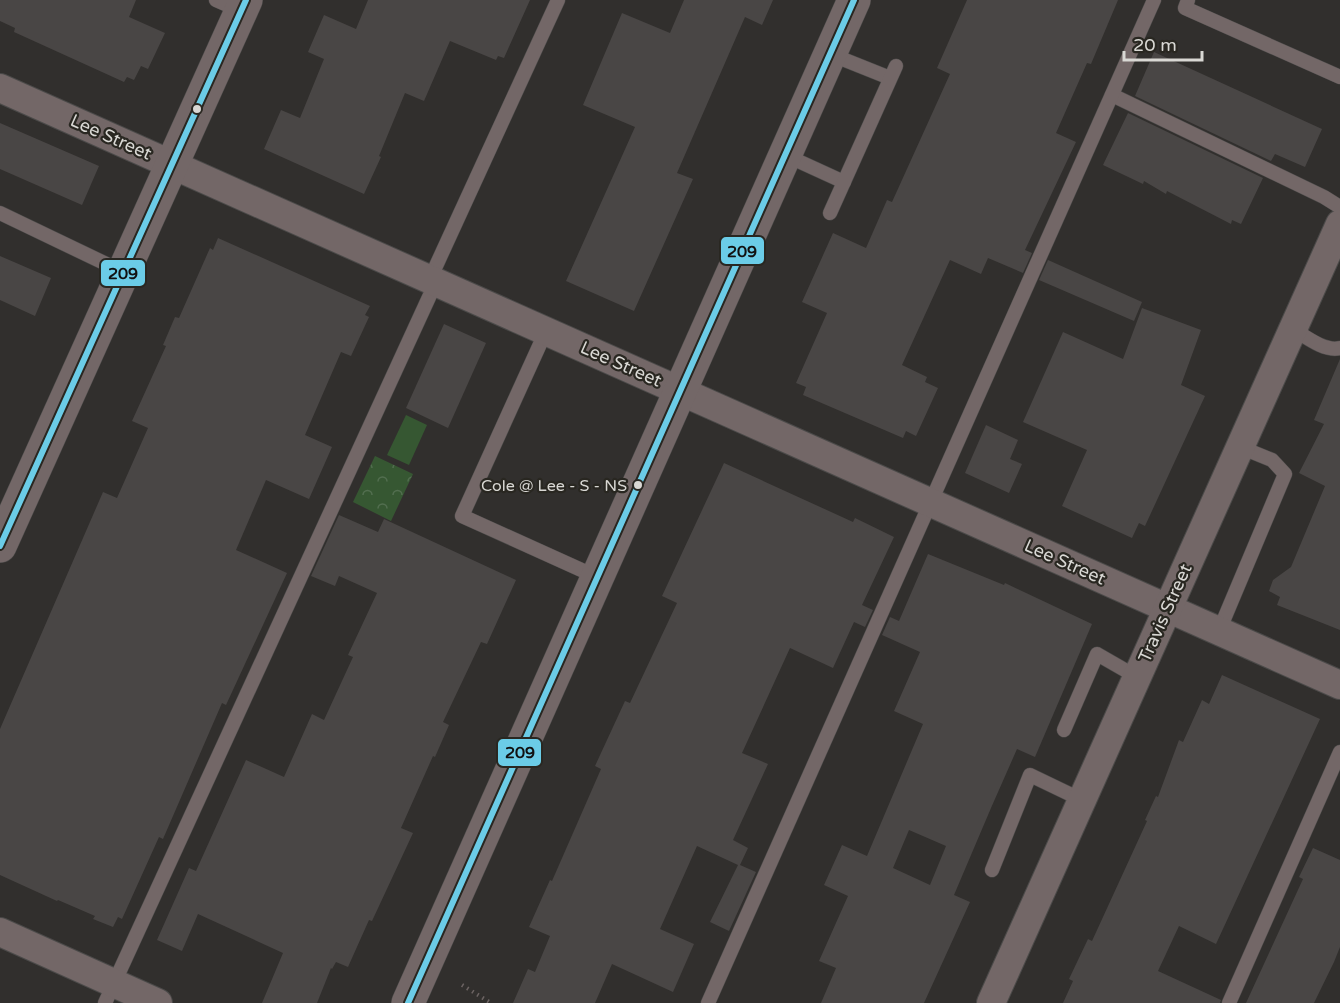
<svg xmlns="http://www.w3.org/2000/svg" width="1340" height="1003" font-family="'Varela Round',sans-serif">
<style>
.park{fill:url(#park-crowns)}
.garden{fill:#365732}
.building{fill:#494645;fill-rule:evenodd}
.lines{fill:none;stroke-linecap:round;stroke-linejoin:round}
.service-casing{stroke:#4b4a49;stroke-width:15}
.minor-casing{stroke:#4b4a49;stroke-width:30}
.tertiary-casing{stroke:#4b4a49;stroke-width:34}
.path{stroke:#6c6463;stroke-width:4;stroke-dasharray:1.5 4.5;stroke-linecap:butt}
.service{stroke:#736767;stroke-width:14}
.minor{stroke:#736767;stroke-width:28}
.tertiary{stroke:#736767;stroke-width:33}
.bus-1-casing{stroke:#292721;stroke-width:10}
.bus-1{stroke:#6bcce7;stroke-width:6}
.bus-dot{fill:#d9d8d4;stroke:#292721;stroke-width:2}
.labels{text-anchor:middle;stroke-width:4.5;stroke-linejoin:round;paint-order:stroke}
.bus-label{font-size:16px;fill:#d9d8d4;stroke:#292721;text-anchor:end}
.street-label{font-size:18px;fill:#d9d8d4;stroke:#292721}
.line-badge{stroke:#292721;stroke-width:2}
.pale-badge-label{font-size:16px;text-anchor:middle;font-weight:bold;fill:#111}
</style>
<defs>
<pattern id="park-crowns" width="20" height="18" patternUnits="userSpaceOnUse" patternTransform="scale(1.5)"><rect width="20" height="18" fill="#365732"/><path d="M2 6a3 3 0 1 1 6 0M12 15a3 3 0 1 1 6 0" fill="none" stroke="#526e4f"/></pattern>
</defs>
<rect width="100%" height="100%" fill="#312f2d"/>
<polygon class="park" points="375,456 413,474 391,521 353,502"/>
<polygon class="garden" points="406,415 427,425 409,465 387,455"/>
<g class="building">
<polygon points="0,0 136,0 129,17 165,33 148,69 141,66 134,80 127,77 124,82 14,32 15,28 0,21"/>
<polygon points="368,0 530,0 504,58 498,56 496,60 450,41 424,101 405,93 379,156 381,157 364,194 264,149 281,110 300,118 324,59 308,52 324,15 356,29"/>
<polygon points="684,0 773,0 762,25 745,17 677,173 693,179 634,311 566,281 635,127 583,105 622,13 670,33"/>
<polygon points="967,0 1118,0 1091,64 1087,63 1056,133 1076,142 1025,250 1032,253 1023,273 988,258 981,274 950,260 902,365 927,377 925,382 938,388 916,436 906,431 903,438 803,395 806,387 796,383 827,313 802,302 833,233 866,248 887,200 892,202 950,74 937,68"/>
<polygon points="1154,52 1322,129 1305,167 1275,154 1271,161 1135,96"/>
<polygon points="1128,113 1263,178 1241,224 1232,220 1231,224 1167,191 1166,194 1144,181 1143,184 1103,165"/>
<polygon points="0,123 99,166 82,205 0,169"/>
<polygon points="218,238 370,306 365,315 369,317 351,356 341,352 305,435 332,447 309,499 266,480 236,550 287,573 226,705 222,703 163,839 159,837 122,919 118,917 113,927 93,919 95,916 58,900 57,901 0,875 0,729 103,492 117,498 148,428 132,421 166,346 163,345 175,317 179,318 210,248 213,250"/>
<polygon points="0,256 51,278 35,316 0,300"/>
<polygon points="1048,260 1142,302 1134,321 1039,280"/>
<polygon points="1142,308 1201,330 1181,385 1205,396 1145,526 1139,523 1132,538 1062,506 1087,450 1023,422 1063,332 1123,359"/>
<polygon points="444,324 486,343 448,428 406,408"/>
<polygon points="1340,359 1340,630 1277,605 1280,597 1269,591 1273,580 1291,567 1325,486 1299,473 1324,424 1314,420"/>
<polygon points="986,425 1018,440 1010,459 1022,464 1009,493 965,473"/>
<polygon points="724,463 853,522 855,518 894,537 862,605 873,610 865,627 854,622 833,668 790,648 742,753 768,764 733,840 748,848 740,865 756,872 729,931 710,922 738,865 697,846 660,929 694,944 673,992 612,964 595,1003 513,1003 528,969 535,972 550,936 529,927 550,880 552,881 601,769 595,766 625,701 630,703 677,603 662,596"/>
<polygon points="339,515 378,532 384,519 516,580 487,644 481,642 443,722 449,725 435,757 433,756 401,828 413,833 372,921 369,920 348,967 336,962 332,969 331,968 317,1003 262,1003 283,953 198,914 182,951 157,940 189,868 196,871 246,760 284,777 312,714 324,720 353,657 348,655 377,593 339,576 335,586 311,576"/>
<path d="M 928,554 L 1004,585 L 1005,583 L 1092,624 L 1035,757 L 1017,749 L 991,808 L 954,895 L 970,902 L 924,1003 L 821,1003 L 836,968 L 819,961 L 848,896 L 824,885 L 842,845 L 867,856 L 923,724 L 894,711 L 920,652 L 882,635 L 890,617 L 899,621 ZM 909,830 L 946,846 L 930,885 L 893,868 Z"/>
<polygon points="1222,675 1320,719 1216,944 1179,926 1158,971 1221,1000 1220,1003 1063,1003 1073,981 1069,979 1088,939 1092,941 1147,821 1145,820 1156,796 1158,797 1179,740 1183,742 1202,700 1209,704"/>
<polygon points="1313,848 1340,860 1340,947 1334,962 1314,1003 1246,1003 1303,879 1299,877"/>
</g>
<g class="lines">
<g class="service-casing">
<g id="service">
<polyline points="216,0 241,11"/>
<polyline points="1188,0 1185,8 1340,77"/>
<polyline points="830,54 890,78"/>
<polyline points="1112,95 1324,197 1340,207"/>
<polyline points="785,155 844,182"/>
<polyline points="0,213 123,272"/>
<polyline points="830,213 896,66"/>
<polyline points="430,279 558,0"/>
<path d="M 1293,329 C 1306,337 1325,352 1340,348"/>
<polyline points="546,331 462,516 597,577"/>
<polyline points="1219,631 1285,474 1272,460 1240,447"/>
<polyline points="1064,730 1097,654 1137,677"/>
<polyline points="992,870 1030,775 1082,800"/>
<polyline points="105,1003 436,282"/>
<polyline points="708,1003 1154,0"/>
<polyline points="1229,1003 1340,752"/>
</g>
</g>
<g class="minor-casing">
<g id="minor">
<polyline points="0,88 1340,685"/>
<polyline points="0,932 158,1003"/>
<polyline points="991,1003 1340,224"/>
</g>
</g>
<g class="tertiary-casing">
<g id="tertiary">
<polyline points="0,546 246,0"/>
<polyline points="408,1003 854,0"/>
</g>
</g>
<polyline class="path" points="462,985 491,1003"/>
<use href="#service" class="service"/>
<use href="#minor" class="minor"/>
<use href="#tertiary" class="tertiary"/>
<g class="bus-1-casing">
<g id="bus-1">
<polyline points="0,546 246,0"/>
<polyline points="408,1003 854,0"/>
</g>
</g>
<use href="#bus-1" class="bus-1"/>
</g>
<g class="bus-dot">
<circle cx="197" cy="109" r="5"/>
<circle cx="638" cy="485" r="5"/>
</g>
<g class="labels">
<g class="bus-label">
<text x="627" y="491">Cole @ Lee - S - NS</text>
</g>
<g class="street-label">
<text transform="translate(111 137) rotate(24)" y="6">Lee Street</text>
<text transform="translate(621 364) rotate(24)" y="6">Lee Street</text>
<text transform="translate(1065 562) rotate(24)" y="6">Lee Street</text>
<text transform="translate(1165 613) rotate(-66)" y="6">Travis Street</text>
</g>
</g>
<g class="line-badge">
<rect x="720" y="236" width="45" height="29" rx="6" fill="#6bcce7"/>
<rect x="100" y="259" width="46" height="28" rx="6" fill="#6bcce7"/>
<rect x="497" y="738" width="45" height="29" rx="6" fill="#6bcce7"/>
</g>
<g class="pale-badge-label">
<text x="742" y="257">209</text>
<text x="123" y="279">209</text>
<text x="520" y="758">209</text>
</g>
<path d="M1124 51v9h78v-9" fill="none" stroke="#d9d8d4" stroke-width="3"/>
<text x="1133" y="51" font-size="18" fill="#d9d8d4" stroke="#292721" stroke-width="4.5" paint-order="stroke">20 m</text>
</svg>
